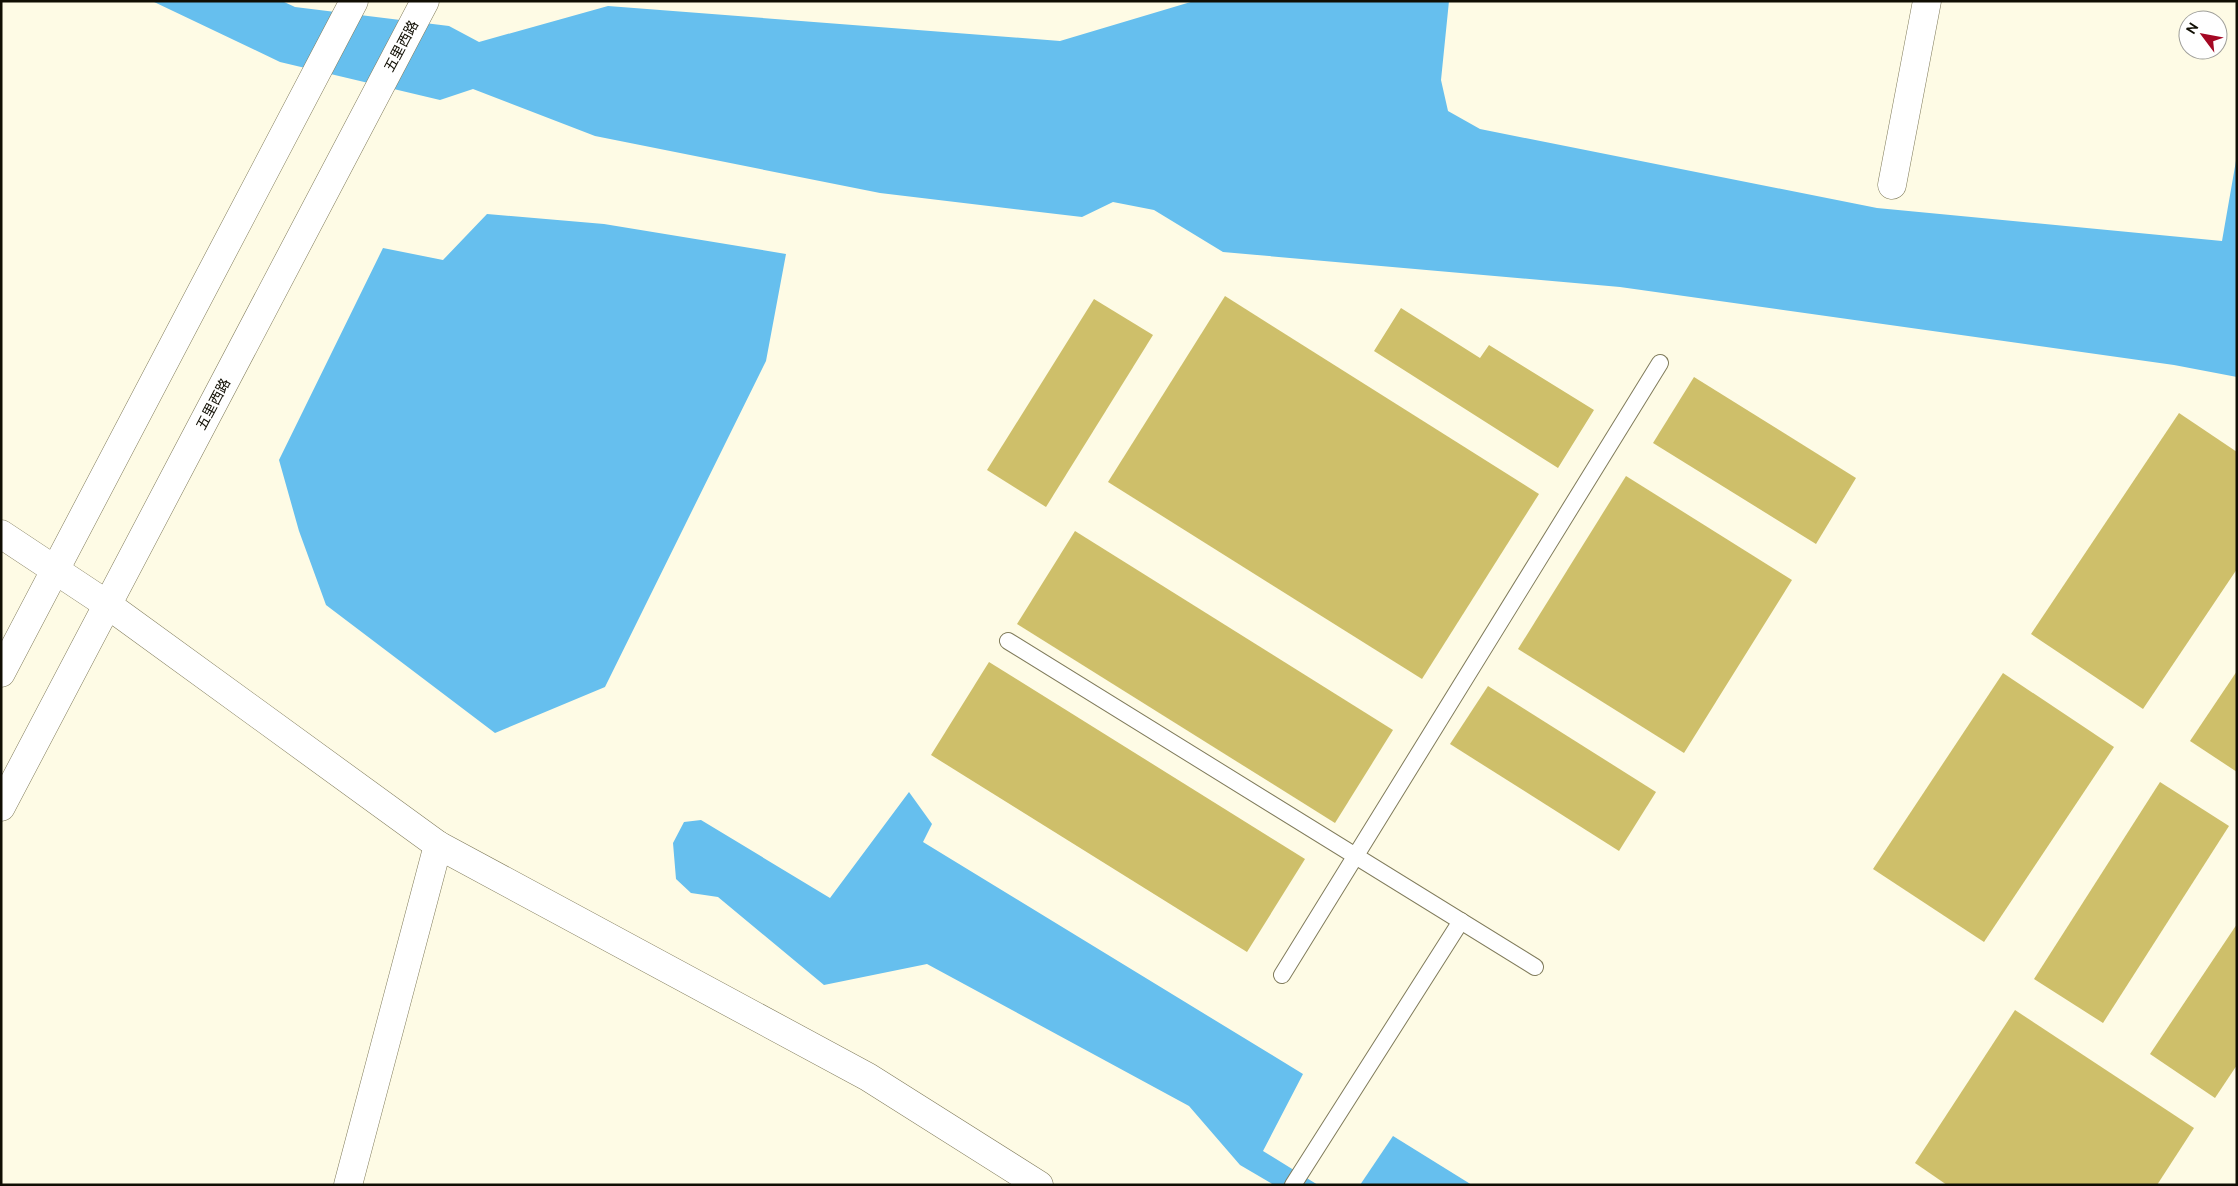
<svg xmlns="http://www.w3.org/2000/svg" width="2238" height="1186" font-family="Ubuntu,'Noto Sans SC',sans-serif">
<style>
.water{fill:#66bfee}
.building{fill:#cebf6a}
.lines{fill:none;stroke-linecap:round;stroke-linejoin:round}
.service-casing{stroke:#817c5c;stroke-width:18}
.minor-casing{stroke:#817c5c;stroke-width:29}
.secondary-casing{stroke:#817c5c;stroke-width:29}
.primary-casing{stroke:#817c5c;stroke-width:29}
.service{stroke:#fff;stroke-width:16}
.minor{stroke:#fff;stroke-width:28}
.secondary{stroke:#fff;stroke-width:28}
.primary{stroke:#fff;stroke-width:28}
.labels{text-anchor:middle;stroke-width:4.5;stroke-linejoin:round;paint-order:stroke}
.street-label{font-size:14px;fill:#100e03;stroke:#fff}
</style>
<rect width="100%" height="100%" fill="#fefbe5"/>
<g class="water">
<polygon points="152,1 282,1 295,7 449,26 479,42 608,6 1060,41 1194,1 1449,1 1441,80 1448,111 1480,129 1877,208 2222,241 2237,155 2237,377 2174,365 1620,287 1223,252 1154,210 1113,202 1082,217 880,193 595,136 473,89 440,100 280,62"/>
<polygon points="487,214 604,224 786,254 766,361 605,687 495,733 326,605 299,531 279,460 383,248 443,260"/>
<polygon points="909,792 932,824 923,842 1303,1074 1263,1151 1318,1185 1274,1185 1240,1165 1189,1106 927,964 824,985 718,897 691,893 676,879 673,843 684,822 701,820 830,898"/>
<polygon points="1393,1136 1472,1185 1360,1185"/>
</g>
<g class="building">
<polygon points="1225,296 1539,494 1422,679 1108,482"/>
<polygon points="1094,299 1153,335 1046,507 987,470"/>
<polygon points="1401,308 1480,358 1489,345 1594,410 1558,468 1374,351"/>
<polygon points="1694,377 1856,478 1816,544 1653,443"/>
<polygon points="2179,413 2237,452 2237,569 2143,709 2031,634"/>
<polygon points="1626,476 1792,580 1684,753 1518,649"/>
<polygon points="1075,531 1393,730 1335,823 1017,624"/>
<polygon points="989,662 1305,859 1247,952 931,755"/>
<polygon points="2237,671 2237,772 2190,741"/>
<polygon points="2003,673 2114,747 1984,942 1873,869"/>
<polygon points="1488,686 1656,792 1619,851 1450,744"/>
<polygon points="2160,782 2229,826 2103,1023 2034,979"/>
<polygon points="2237,924 2237,1065 2215,1098 2150,1054"/>
<polygon points="2015,1010 2194,1128 2157,1185 1947,1185 1915,1163"/>
</g>
<g class="lines">
<g class="service-casing">
<g id="service">
<polyline points="1008,641 1535,967"/>
<polyline points="1282,975 1660,363"/>
<polyline points="1293,1185 1461,921"/>
</g>
</g>
<g class="minor-casing">
<g id="minor">
<polyline points="1892,185 1927,1"/>
<polyline points="348,1185 438,845"/>
</g>
</g>
<g class="secondary-casing">
<polyline id="secondary" points="1,534 108,605 438,845 868,1077 1039,1185"/>
</g>
<g class="primary-casing">
<g id="primary">
<polyline points="1,673 354,1"/>
<polyline points="1,807 425,1"/>
</g>
</g>
<use href="#service" class="service"/>
<use href="#minor" class="minor"/>
<use href="#secondary" class="secondary"/>
<use href="#primary" class="primary"/>
</g>
<g class="labels">
<g class="street-label">
<text transform="translate(401 46) rotate(-62)" y="5">五里西路</text>
<text transform="translate(213 404) rotate(-62)" y="5">五里西路</text>
</g>
</g>
<rect width="2238" height="1186" fill="none" stroke="#100e03" stroke-width="5"/>
<g transform="translate(2203 35) rotate(302)"><circle r="24" fill="#ffffff" stroke="#9f9f9a"/>
<path d="M0-4L9 19L0 12L-9 19Z" fill="#a40823"/>
<text y="-8" font-size="14" font-weight="bold" text-anchor="middle" fill="#100e03">N</text>
</g>
</svg>
